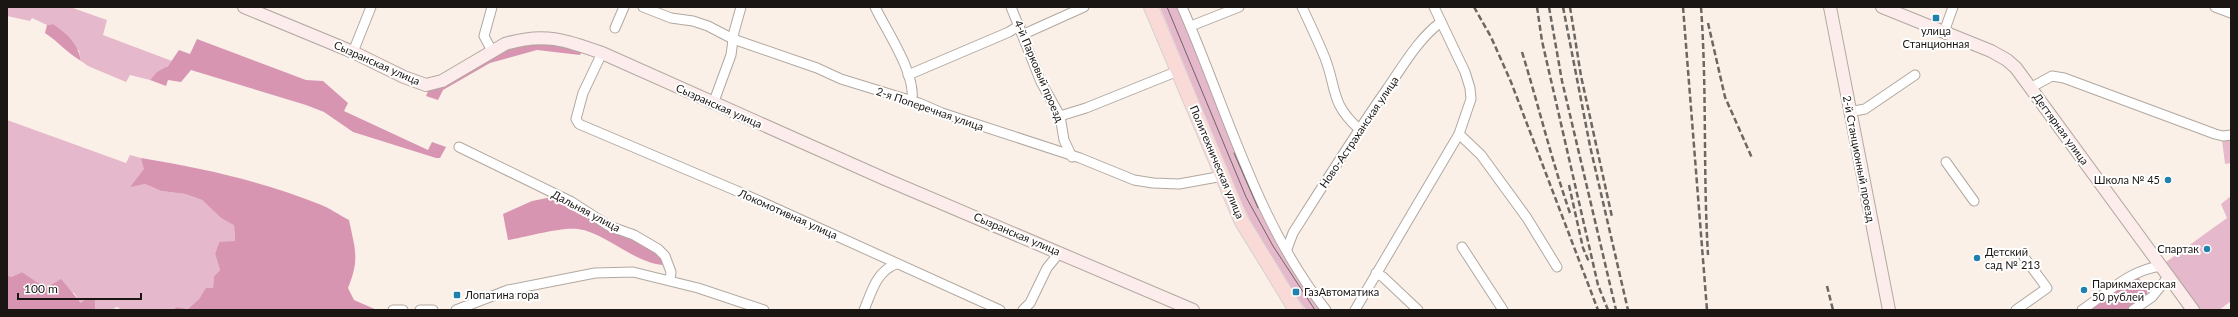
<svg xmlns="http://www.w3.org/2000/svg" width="2238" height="317" font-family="Lato,sans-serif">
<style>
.green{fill:#e6b8cb}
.forest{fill:#d895b2}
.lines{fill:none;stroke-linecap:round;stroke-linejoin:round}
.street-casing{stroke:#b1a8a0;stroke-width:11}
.secondary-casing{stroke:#b1a8a0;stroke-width:14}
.primary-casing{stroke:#d1d0d0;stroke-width:16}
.street{stroke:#fff;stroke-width:9}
.secondary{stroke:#fceceb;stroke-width:12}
.primary{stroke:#f9dad6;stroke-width:14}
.tram{stroke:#6d6763;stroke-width:1}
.rail{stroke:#6d6763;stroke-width:2.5;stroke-dasharray:6 3;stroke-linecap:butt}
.poi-dot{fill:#2081ad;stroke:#fff;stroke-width:1.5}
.labels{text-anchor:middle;stroke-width:4;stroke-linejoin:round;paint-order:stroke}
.poi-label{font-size:11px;fill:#1a1614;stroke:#fff;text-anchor:start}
.street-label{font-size:11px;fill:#1a1614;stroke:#fff}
</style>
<rect width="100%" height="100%" fill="#faf0e8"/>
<g class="green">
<path d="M 7,7 L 70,7 L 107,20 L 103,35 L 172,61 C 166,69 157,72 150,80 L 130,75 L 126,82 L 88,66 L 81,61 L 79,51 L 53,24 L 47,25 L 32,18 L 30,21 L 7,16 Z"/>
<polygon points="1160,7 1179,7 1227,131 1323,310 1306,310 1265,249 1240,200"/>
<polygon points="7,120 126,163 130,155 141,158 145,169 131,186 145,184 161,191 185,194 202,200 221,218 234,224 235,242 219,242 215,254 220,270 214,276 213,288 206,289 199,299 188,309 177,307 171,310 122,310 117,307 111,310 95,310 95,300 81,303 74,293 46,288 22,272 11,277 7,275"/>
<polygon points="2231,138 2231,163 2225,164 2222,140"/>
<polygon points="2231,196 2231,301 2219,310 2199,310 2166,262 2227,218 2221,204"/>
</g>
<g class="forest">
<path d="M 53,24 C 67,34 78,43 81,61 C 66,52 60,43 45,33 L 47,25 Z"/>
<polygon points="197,39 306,80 323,81 348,103 344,111 428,150 432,142 446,147 440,158 436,158 353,132 324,112 306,105 191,70 181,82 168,80 166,86 150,80 157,72 168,66 179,50 190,54"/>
<polygon points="542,42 582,51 580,55 537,50 490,63 443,90 438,100 426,96 429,89 506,48"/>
<path d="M 141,158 C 201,168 262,181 319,204 C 330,208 339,215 349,220 C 355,249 360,259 348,288 L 354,300 L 377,310 L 171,310 L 177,307 L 188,309 L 199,299 L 206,288 L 213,288 L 214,276 L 220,270 L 215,254 L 219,242 L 235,241 L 234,225 L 221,218 L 202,200 L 185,194 L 161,191 L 145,184 L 130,187 L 144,169 Z"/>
<path d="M 552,197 L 656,251 L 664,261 L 663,265 C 634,263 604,232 578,229 C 560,227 527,237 508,240 L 503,214 L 532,201 Z"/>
<polygon points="22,272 46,288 61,279 81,303 87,298 95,300 95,310 7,310 7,275 11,277"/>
<polygon points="2134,277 2138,277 2148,290 2147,295 2126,310 2087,310"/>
</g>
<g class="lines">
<g class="street-casing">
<g id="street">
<polyline points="492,7 484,36 492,51"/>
<polyline points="643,7 671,18 693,21 708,26 733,39 817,68 841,79 919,103 942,113 1080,158 1134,180 1153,183 1179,184 1223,176"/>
<path d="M 875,7 C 887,32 916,73 912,101"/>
<polyline points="1011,7 1041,82 1060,116 1064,140 1072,157"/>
<path d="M 1182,7 C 1227,109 1256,222 1326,310"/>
<path d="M 1302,7 C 1310,24 1318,41 1325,58 C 1337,89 1330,103 1359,129"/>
<polyline points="2215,7 2231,13"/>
<polyline points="1191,26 1239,7"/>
<polyline points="615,28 624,7"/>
<polyline points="1944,32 1953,7"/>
<polyline points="1024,34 1084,7"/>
<polyline points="353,52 371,7"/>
<polyline points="602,53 583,93 576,119 579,124 744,194 1000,310"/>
<polyline points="908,75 1009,32 1020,25"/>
<polyline points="2030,88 2052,76 2064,78 2215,134 2223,136 2231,135"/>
<polyline points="713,104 731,55 734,32 741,7"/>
<polyline points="1849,112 1865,109 1915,75"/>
<polyline points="1060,116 1086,108 1178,71"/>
<polyline points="1459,134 1481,155 1527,218 1557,267"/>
<polyline points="459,147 572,202 609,226 634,235 658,249 665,256 671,272 670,280"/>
<polyline points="1946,162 1974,201"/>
<polyline points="1462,247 1503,310"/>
<path d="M 1287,249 L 1293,233 C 1324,184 1354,136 1387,89 C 1403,66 1418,39 1441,22"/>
<polyline points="1376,273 1383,277 1418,310"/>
<polyline points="393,310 403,310"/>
<polyline points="420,310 433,310"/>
<polyline points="456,310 508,290 595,273 633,272 698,288 764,310"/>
<path d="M 864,310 C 872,291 876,272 896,264"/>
<polyline points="1023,310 1030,303 1047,268 1060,252"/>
<polyline points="1355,310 1459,134 1471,99 1470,88 1465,72 1434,7"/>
<polyline points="2016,310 2047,288 2024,257"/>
<path d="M 2082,310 C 2107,293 2131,269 2162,266"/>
<polyline points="2133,310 2152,297 2169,276"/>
</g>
</g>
<g class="secondary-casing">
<g id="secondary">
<path d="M 244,7 L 353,52 L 404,77 L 426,85 L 442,81 L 505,44 C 544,32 566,40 602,53 L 885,179 L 1193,310"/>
<polyline points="1830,7 1889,310"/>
<polyline points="1882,7 1991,51 2007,60 2016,68 2193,310"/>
</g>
</g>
<g class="primary-casing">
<polyline id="primary" points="1151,7 1241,220 1296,310"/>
</g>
<use href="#street" class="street"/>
<use href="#secondary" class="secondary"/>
<use href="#primary" class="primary"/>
<g class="tram">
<polyline points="1167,7 1246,197 1273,246 1315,310"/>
<polyline points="1234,153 1258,208"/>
</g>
<g class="rail">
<polyline points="1474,7 1491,37 1511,82 1598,310"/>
<polyline points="1537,7 1542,41 1598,285 1608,310"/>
<polyline points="1549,7 1562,81 1616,310"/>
<polyline points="1563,7 1590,146 1628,310"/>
<polyline points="1570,7 1581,76 1612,217"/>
<polyline points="1683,7 1707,310"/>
<path d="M 1701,7 C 1707,90 1703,172 1708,255"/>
<polyline points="1708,23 1725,97 1752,158"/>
<path d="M 1522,52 C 1539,107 1552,162 1571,216"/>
<polyline points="1569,185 1583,248 1589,262"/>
<polyline points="1827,286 1833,310"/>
</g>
</g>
<g class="poi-dot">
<rect x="1932" y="14" width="8" height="8" rx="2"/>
<circle cx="2168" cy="180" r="4"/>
<circle cx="2207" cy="249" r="4"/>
<circle cx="1977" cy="258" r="4"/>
<circle cx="2084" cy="290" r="4"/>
<rect x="1292" y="288" width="8" height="8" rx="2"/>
<rect x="453" y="291" width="8" height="8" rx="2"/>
</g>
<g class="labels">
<g class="poi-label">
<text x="1936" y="35" text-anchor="middle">улица<tspan x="1936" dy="13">Станционная</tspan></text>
<text x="2160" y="184" text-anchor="end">Школа № 45</text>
<text x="2199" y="253" text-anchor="end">Спартак</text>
<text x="1985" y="256">Детский<tspan x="1985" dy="13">сад № 213</tspan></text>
<text x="2092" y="288">Парикмахерская<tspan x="2092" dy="13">50 рублей</tspan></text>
<text x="1304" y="296">ГазАвтоматика</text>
<text x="465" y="299">Лопатина гора</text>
</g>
<g class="street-label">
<text transform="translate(377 63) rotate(24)" y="4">Сызранская улица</text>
<text transform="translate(1039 71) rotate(67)" y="4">4-й Парковый проезд</text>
<text transform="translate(719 106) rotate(24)" y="4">Сызранская улица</text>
<text transform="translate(930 109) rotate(19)" y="4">2-я Поперечная улица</text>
<text transform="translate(2061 129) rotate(54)" y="4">Дегтярная улица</text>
<text transform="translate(1359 132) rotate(-56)" y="4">Ново-Астраханская улица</text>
<text transform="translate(1859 159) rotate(79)" y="4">2-й Станционный проезд</text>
<text transform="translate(1217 162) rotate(67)" y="4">Политехническая улица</text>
<text transform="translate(586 211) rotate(28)" y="4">Дальняя улица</text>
<text transform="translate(788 214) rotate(24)" y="4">Локомотивная улица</text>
<text transform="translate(1017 234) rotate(23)" y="4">Сызранская улица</text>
</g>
</g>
<rect width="2238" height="317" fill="none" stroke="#1a1614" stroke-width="16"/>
<path d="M18 293v6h123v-6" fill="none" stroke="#1a1614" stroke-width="2"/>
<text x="24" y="293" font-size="12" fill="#1a1614" stroke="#ffffff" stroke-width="3" paint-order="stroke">100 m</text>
</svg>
